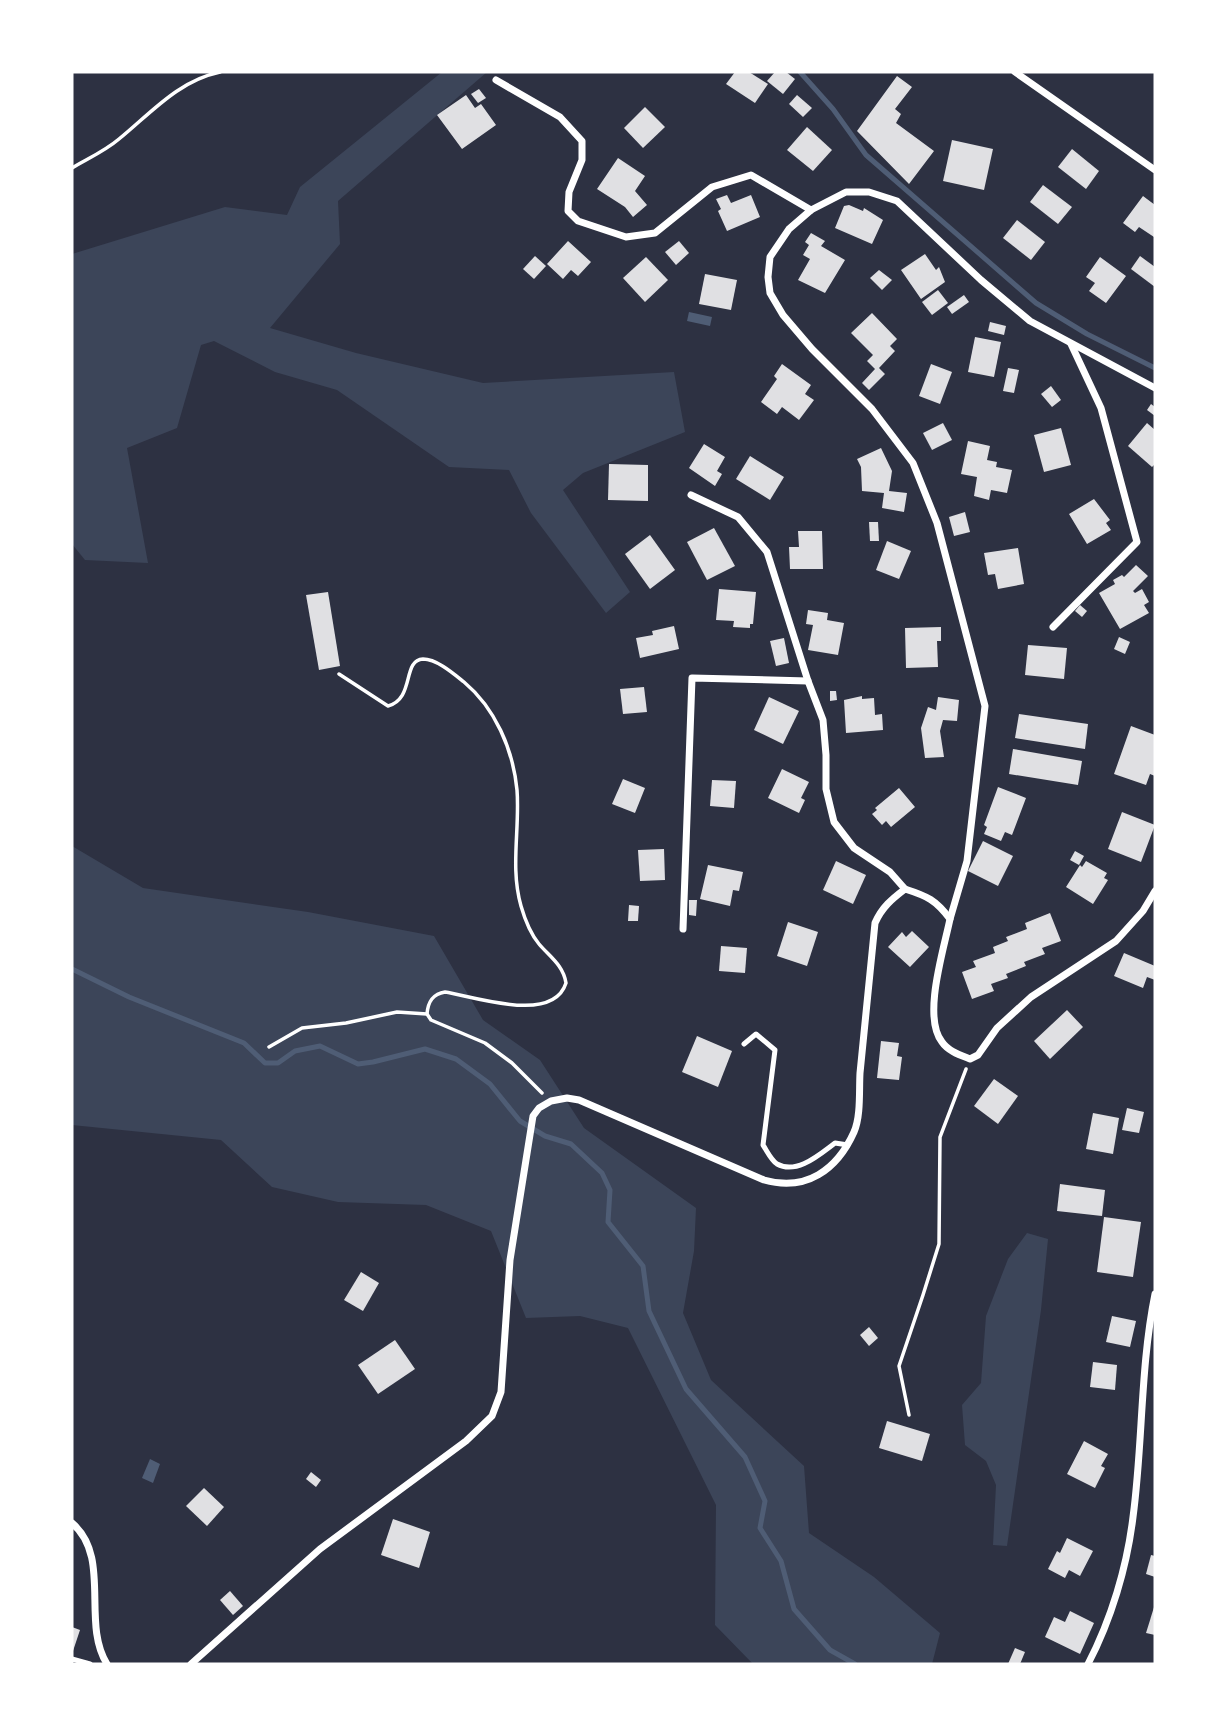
<svg xmlns="http://www.w3.org/2000/svg" width="1227" height="1736" font-family="Literata,serif">
<style>
.green{fill:#3c4559}
.water{fill:#4f5d75}
.lines{fill:none;stroke-linecap:round;stroke-linejoin:round}
.stream{stroke:#4f5d75;stroke-width:5}
.building{fill:#e0e0e3}
.path{stroke:#fff;stroke-width:3.5}
.service{stroke:#fff;stroke-width:5}
.minor{stroke:#fff;stroke-width:7}
</style>
<rect width="100%" height="100%" fill="#2d3142"/>
<g class="green">
<polygon points="442,72 487,72 338,201 340,244 270,328 356,353 483,383 674,372 685,432 583,473 563,490 630,592 606,613 531,513 509,470 449,467 337,390 275,372 214,341 201,345 177,428 127,448 148,563 85,560 72,544 72,254 225,207 287,215 300,187"/>
<polygon points="72,846 143,888 308,912 434,936 483,1020 540,1060 584,1128 696,1208 694,1251 683,1313 711,1380 804,1466 809,1533 874,1577 940,1633 932,1664 753,1664 715,1625 716,1505 628,1328 580,1316 526,1318 491,1231 426,1205 338,1202 272,1187 221,1140 72,1125"/>
<polygon points="1027,1233 1048,1239 1041,1310 1007,1546 993,1545 996,1485 986,1461 965,1445 962,1405 981,1383 986,1316 1008,1259"/>
</g>
<g class="water">
<polygon points="689,312 712,317 710,326 687,321"/>
<polygon points="150,1459 160,1464 153,1483 142,1478"/>
</g>
<g class="lines">
<g class="stream">
<polyline points="800,72 833,109 866,155 1036,303 1087,334 1155,368"/>
<polyline points="72,969 129,997 244,1043 265,1063 278,1063 295,1051 320,1046 358,1064 373,1062 425,1049 456,1059 490,1084 520,1121 545,1136 571,1144 602,1173 610,1190 608,1222 643,1266 649,1311 686,1389 745,1457 765,1501 760,1528 781,1561 794,1609 830,1650 855,1664"/>
</g>
</g>
<g class="building">
<polygon points="735,72 749,72 768,84 755,103 726,84"/>
<polygon points="775,72 786,72 795,79 783,94 767,81"/>
<polygon points="897,76 912,87 895,109 901,114 896,123 934,151 909,184 857,131"/>
<polygon points="479,89 486,98 478,103 471,94"/>
<polygon points="466,95 475,108 481,104 496,125 462,149 437,115"/>
<polygon points="797,95 812,108 803,117 789,104"/>
<polygon points="645,107 665,127 643,148 624,128"/>
<polygon points="807,127 832,150 813,171 787,150"/>
<polygon points="952,140 993,149 984,190 943,181"/>
<polygon points="1072,149 1099,171 1086,189 1058,167"/>
<polygon points="618,158 645,176 635,191 647,205 633,217 625,207 597,189"/>
<polygon points="1043,185 1072,207 1058,224 1030,202"/>
<polygon points="727,195 731,203 751,195 760,217 727,231 718,211 721,209 716,199"/>
<polygon points="1143,196 1155,205 1154,237 1139,227 1135,232 1123,223"/>
<polygon points="849,205 863,211 864,208 883,220 872,244 835,228 844,206"/>
<polygon points="1017,220 1045,242 1031,260 1003,238"/>
<polygon points="811,233 825,241 821,246 845,260 825,293 798,280 810,259 803,255 809,245 805,242"/>
<polygon points="568,241 591,262 578,276 571,270 563,279 547,264"/>
<polygon points="679,241 689,253 676,265 665,252"/>
<polygon points="925,254 936,270 939,267 945,282 921,299 901,270"/>
<polygon points="535,256 546,266 534,279 523,269"/>
<polygon points="1140,256 1155,267 1155,287 1131,269"/>
<polygon points="646,257 668,280 645,302 623,278"/>
<polygon points="1100,257 1126,276 1106,303 1089,291 1095,283 1086,277"/>
<polygon points="879,270 892,280 882,290 870,278"/>
<polygon points="705,274 737,280 731,310 699,304"/>
<polygon points="938,290 948,303 932,315 922,302"/>
<polygon points="964,295 969,302 952,314 947,307"/>
<polygon points="872,313 897,339 890,346 895,351 879,368 885,374 869,390 862,383 875,369 867,361 873,355 851,333"/>
<polygon points="990,322 1006,326 1004,335 988,331"/>
<polygon points="975,337 1001,342 994,377 968,372"/>
<polygon points="782,364 811,385 805,394 814,400 799,420 782,407 777,414 761,402 777,379 774,376"/>
<polygon points="931,364 952,372 940,404 919,396"/>
<polygon points="1008,368 1019,370 1014,393 1003,391"/>
<polygon points="1051,386 1061,400 1052,407 1041,394"/>
<polygon points="1151,404 1155,407 1155,416 1147,410"/>
<polygon points="943,423 952,440 932,450 923,433"/>
<polygon points="1147,423 1155,430 1155,464 1152,467 1128,446"/>
<polygon points="1061,428 1071,465 1044,472 1034,435"/>
<polygon points="968,441 990,446 987,460 997,462 996,467 1012,470 1007,493 991,490 989,500 974,496 977,477 961,474"/>
<polygon points="704,444 725,457 717,471 722,474 715,486 689,468"/>
<polygon points="881,448 892,471 889,491 907,493 904,512 882,508 884,493 862,491 861,467 857,459"/>
<polygon points="750,456 784,477 770,500 736,479"/>
<polygon points="609,464 648,465 648,501 608,500"/>
<polygon points="1094,499 1110,520 1106,523 1111,530 1087,544 1069,514"/>
<polygon points="965,512 970,532 954,536 949,517"/>
<polygon points="869,522 878,522 879,541 870,541"/>
<polygon points="714,528 735,566 707,580 687,542"/>
<polygon points="798,531 822,531 823,569 790,569 789,547 799,547"/>
<polygon points="650,535 675,570 650,589 625,554"/>
<polygon points="887,541 911,551 899,579 876,570"/>
<polygon points="1018,548 1024,584 998,589 995,574 988,575 984,553"/>
<polygon points="1136,565 1148,576 1133,591 1135,593 1142,589 1149,602 1144,605 1149,613 1120,629 1099,593 1115,584 1113,580 1122,575 1124,577"/>
<polygon points="719,589 756,592 753,624 750,624 750,628 733,627 734,621 716,620"/>
<polygon points="328,592 340,666 319,670 306,595"/>
<polygon points="1080,605 1087,611 1082,617 1075,611"/>
<polygon points="808,610 828,613 827,620 844,623 838,655 808,650 813,625 806,624"/>
<polygon points="674,626 679,649 640,658 636,638 653,635 652,631"/>
<polygon points="941,627 941,641 937,641 938,667 906,668 905,628"/>
<polygon points="1119,637 1130,642 1125,654 1114,649"/>
<polygon points="784,638 789,663 776,666 770,641"/>
<polygon points="1028,645 1067,648 1064,679 1025,675"/>
<polygon points="644,687 647,712 623,714 620,689"/>
<polygon points="830,691 836,691 837,700 830,701"/>
<polygon points="862,696 862,699 874,698 875,715 882,714 883,730 846,733 844,700"/>
<polygon points="769,697 799,711 783,744 754,730"/>
<polygon points="938,697 959,700 957,721 943,720 940,731 944,757 925,758 921,728 928,707 936,710"/>
<polygon points="1019,714 1088,724 1085,749 1015,738"/>
<polygon points="1131,726 1155,735 1155,776 1150,774 1146,785 1114,774"/>
<polygon points="1013,749 1082,761 1078,785 1009,774"/>
<polygon points="782,769 809,782 801,798 805,800 799,813 768,798"/>
<polygon points="623,779 645,788 635,813 612,804"/>
<polygon points="712,780 736,781 734,808 710,806"/>
<polygon points="998,787 1026,798 1012,835 1005,832 1001,841 984,834 987,827 984,825"/>
<polygon points="899,788 915,807 891,827 886,821 882,825 872,814 877,810 875,808"/>
<polygon points="1122,812 1155,825 1141,862 1108,849"/>
<polygon points="983,841 1013,856 998,886 968,871"/>
<polygon points="664,849 665,880 640,881 638,850"/>
<polygon points="1075,851 1084,856 1079,865 1070,860"/>
<polygon points="836,861 866,875 853,904 823,890"/>
<polygon points="1086,861 1107,873 1104,878 1108,880 1093,904 1066,887 1080,865 1082,867"/>
<polygon points="708,865 743,872 739,891 733,890 730,906 700,899"/>
<polygon points="689,900 697,900 696,916 689,915"/>
<polygon points="629,905 639,906 638,921 628,921"/>
<polygon points="1050,913 1061,941 1042,948 1045,954 1024,962 1026,966 1006,974 1008,978 991,984 994,991 972,999 962,972 976,967 973,961 995,953 993,947 1008,941 1006,937 1027,929 1025,923"/>
<polygon points="788,922 818,932 807,966 777,956"/>
<polygon points="912,931 929,947 910,967 888,947 902,932 906,937"/>
<polygon points="721,946 747,948 745,973 719,971"/>
<polygon points="1124,953 1155,966 1155,980 1147,977 1143,988 1114,976"/>
<polygon points="1067,1010 1083,1027 1050,1059 1034,1041"/>
<polygon points="697,1036 732,1051 718,1087 682,1072"/>
<polygon points="881,1041 899,1043 897,1056 902,1057 899,1080 877,1078"/>
<polygon points="994,1079 1018,1096 998,1124 974,1106"/>
<polygon points="1127,1108 1144,1112 1139,1133 1122,1130"/>
<polygon points="1093,1113 1119,1118 1113,1154 1086,1149"/>
<polygon points="1060,1184 1105,1190 1102,1216 1057,1211"/>
<polygon points="1104,1217 1141,1222 1133,1277 1097,1272"/>
<polygon points="361,1272 379,1283 363,1311 344,1300"/>
<polygon points="1112,1316 1136,1321 1130,1347 1106,1342"/>
<polygon points="869,1327 878,1338 869,1346 860,1335"/>
<polygon points="395,1340 415,1369 378,1394 358,1365"/>
<polygon points="1093,1362 1117,1365 1115,1390 1090,1387"/>
<polygon points="887,1421 930,1434 922,1461 879,1448"/>
<polygon points="1084,1441 1108,1454 1101,1466 1105,1468 1095,1488 1067,1474"/>
<polygon points="311,1472 321,1480 316,1487 306,1479"/>
<polygon points="204,1488 224,1507 207,1526 186,1506"/>
<polygon points="393,1519 430,1532 419,1568 381,1555"/>
<polygon points="1067,1538 1093,1551 1080,1576 1069,1570 1065,1578 1048,1569 1057,1551 1060,1553"/>
<polygon points="1151,1555 1155,1556 1155,1577 1146,1574"/>
<polygon points="230,1591 243,1606 233,1615 220,1600"/>
<polygon points="1155,1604 1155,1635 1146,1633"/>
<polygon points="1070,1611 1094,1623 1080,1654 1045,1637 1054,1617 1065,1622"/>
<polygon points="72,1627 80,1630 72,1654"/>
<polygon points="1015,1648 1025,1652 1020,1664 1008,1664"/>
</g>
<g class="lines">
<g class="path">
<path d="M 72,168 C 87,159 105,151 119,139 C 151,113 178,81 220,72"/>
<path d="M 339,674 L 388,706 C 415,699 402,660 423,659 C 437,659 454,674 464,682 C 495,708 513,749 517,790 C 520,828 510,868 521,906 C 525,920 530,933 539,944 C 550,957 563,965 566,983 C 553,1024 476,997 445,992 C 433,994 428,1001 427,1014 L 431,1020 L 485,1043 L 512,1063 L 542,1093"/>
<polyline points="269,1047 302,1028 346,1023 397,1012 427,1014"/>
<polyline points="909,1415 899,1366 923,1295 939,1244 940,1137 966,1069"/>
</g>
<g class="service">
<path d="M 744,1044 L 756,1034 L 775,1050 L 763,1145 C 767,1151 771,1160 777,1164 C 797,1175 820,1154 835,1143 L 848,1145"/>
<polyline points="72,1659 90,1664"/>
</g>
<g class="minor">
<polyline points="1015,72 1155,170"/>
<polyline points="496,80 560,117 582,141 582,160 569,192 568,211 578,221 626,237 655,233 712,187 751,175 811,210"/>
<polyline points="691,495 738,517 767,552 808,681 823,720 826,755 826,789 834,822 854,848 890,872 905,889"/>
<polyline points="1053,627 1137,542 1101,408 1071,344"/>
<polyline points="950,919 967,861 985,706 937,523 913,463 872,409 812,349 783,315 770,293 768,277 770,257 789,229 811,210 846,192 869,192 897,201 981,280 1030,321 1155,388"/>
<polyline points="683,929 692,678 808,681"/>
<path d="M 72,1523 C 112,1557 81,1623 107,1664"/>
<path d="M 191,1664 L 320,1549 L 466,1441 L 492,1416 L 501,1392 L 510,1260 L 533,1116 L 539,1108 L 551,1101 L 567,1098 L 579,1100 L 764,1180 C 806,1192 837,1170 854,1132 C 861,1116 859,1091 860,1073 C 865,1023 870,973 875,923 C 882,907 892,899 905,889 C 927,896 936,900 950,919 C 944,949 922,1017 942,1042 C 948,1051 960,1055 970,1059 L 978,1055 L 997,1028 L 1031,997 L 1116,941 L 1143,911 L 1155,891"/>
<path d="M 1088,1664 C 1111,1620 1127,1567 1133,1517 C 1143,1443 1140,1368 1155,1294"/>
</g>
</g>
<rect width="1227" height="1736" fill="none" stroke="#ffffff" stroke-width="147"/>
</svg>
